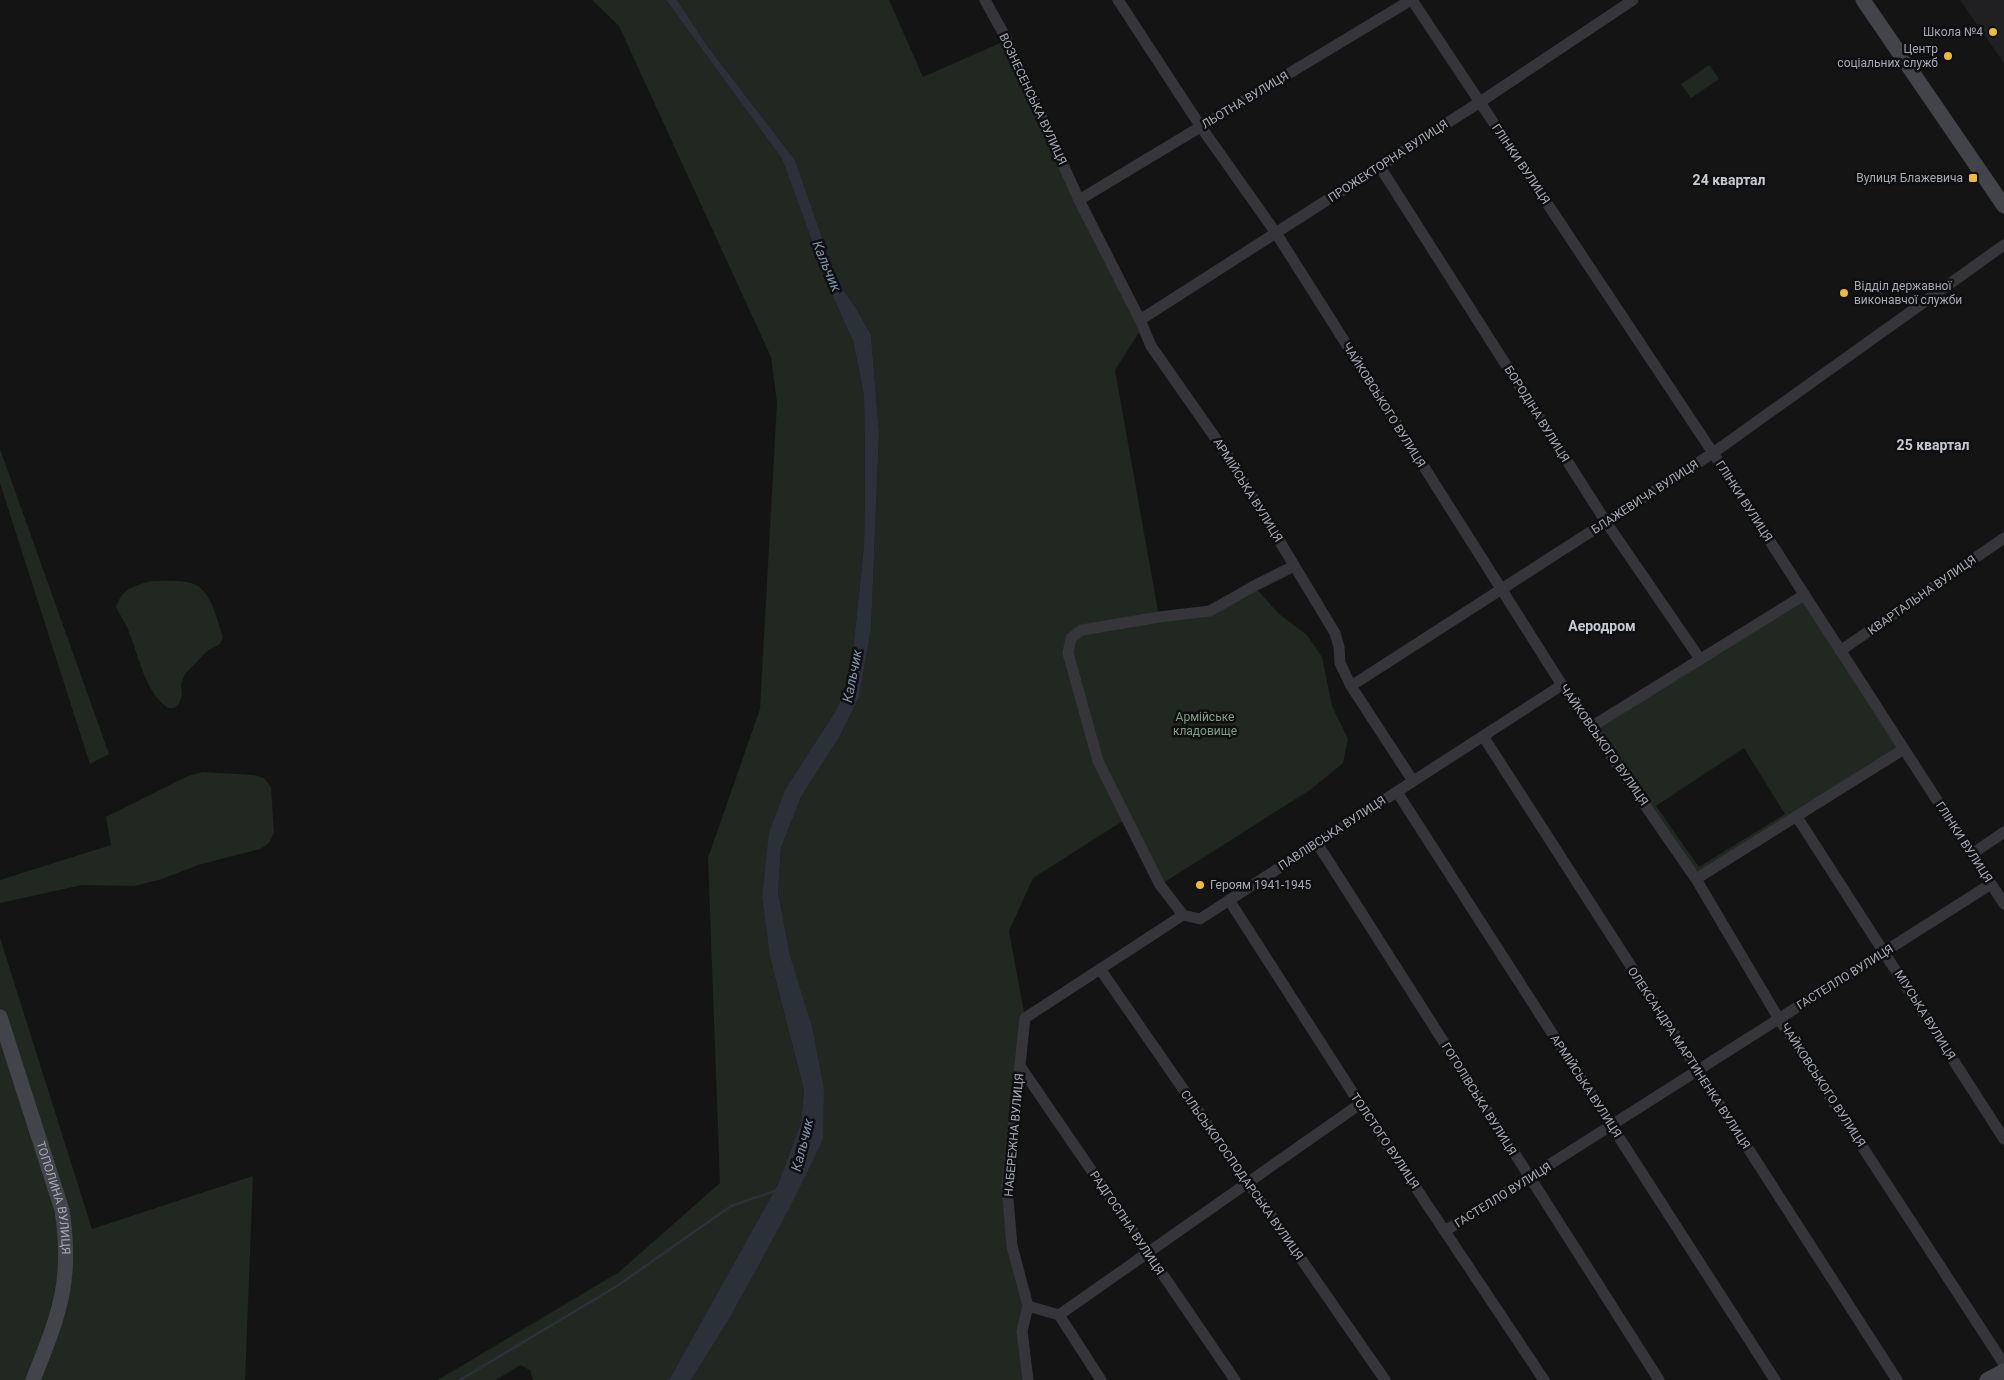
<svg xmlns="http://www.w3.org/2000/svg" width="2004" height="1380" font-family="Roboto,sans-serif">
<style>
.built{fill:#202022}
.green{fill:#202821;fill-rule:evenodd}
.water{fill:#2a3139}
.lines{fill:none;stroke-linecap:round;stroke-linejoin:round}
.stream{stroke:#2a3139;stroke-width:2.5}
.street{stroke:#35353a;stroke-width:11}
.secondary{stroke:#43444a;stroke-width:15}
.poi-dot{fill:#edbb34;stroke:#0f0f10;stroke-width:2}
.labels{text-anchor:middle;stroke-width:5;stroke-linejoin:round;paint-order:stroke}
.poi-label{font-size:12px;fill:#a6aab5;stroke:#0f0f10;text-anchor:end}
.street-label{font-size:12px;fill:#a6aab5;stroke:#0f0f10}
.park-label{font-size:12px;fill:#7da081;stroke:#0f0f10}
.neighbourhood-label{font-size:14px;font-weight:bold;fill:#c7c9d2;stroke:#0f0f10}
.water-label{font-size:14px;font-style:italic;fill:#7d95b0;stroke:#0f0f10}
</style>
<rect width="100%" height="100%" fill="#141415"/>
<polygon class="built" points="1960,0 2004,0 2004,63"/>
<g class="green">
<polygon points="592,0 666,0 782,159 830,290 853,341 864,395 865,476 864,546 850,679 835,712 786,788 762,898 770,957 804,1091 801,1123 778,1184 669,1380 533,1380 530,1370 520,1365 496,1380 438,1380 619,1272 720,1183 708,858 760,709 777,403 771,357 619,26"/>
<polygon points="677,0 889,0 923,77 1007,40 1143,326 1115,370 1159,617 1210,611 1254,586 1279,614 1307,635 1322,657 1332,706 1348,739 1343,763 1310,790 1160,885 1126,819 1033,878 1009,931 1025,1018 1007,1187 1028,1306 1022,1331 1028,1380 691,1380 728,1321 823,1140 778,893 781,848 801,797 840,736 859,697 871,630 879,433 871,335 856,308 833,276 824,243 795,160 708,47"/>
<polygon points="1709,65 1719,79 1691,98 1681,84"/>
<polygon points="0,449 109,754 90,764 0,483"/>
<path d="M 152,581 C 163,581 175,580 187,582 C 211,585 216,618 223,637 L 220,644 L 207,651 L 185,674 L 181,684 L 182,695 L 179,704 L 174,708 L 168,708 C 143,690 139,654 127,627 C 124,620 119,614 116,607 C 122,589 135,585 152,581 Z"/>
<path d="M 1804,599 L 1900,748 L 1698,875 L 1595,728 ZM 1744,748 L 1785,814 L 1699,867 L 1656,806 Z"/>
<polygon points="203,772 253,775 264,778 271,787 274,833 269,843 260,849 198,865 162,879 134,886 82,885 0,903 0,880 111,845 106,817 188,776"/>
<polygon points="0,938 92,1229 253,1176 245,1380 0,1380"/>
</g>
<polygon class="water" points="666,0 677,0 708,47 795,160 824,243 833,276 856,308 871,335 879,433 871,630 859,697 840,736 801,797 781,848 778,893 790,956 812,1027 824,1089 823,1140 788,1211 728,1321 691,1380 669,1380 778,1184 801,1123 804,1091 770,957 762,898 769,833 786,788 835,712 850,679 864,546 865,476 864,395 853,341 830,290 782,159"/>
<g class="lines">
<polyline class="stream" points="460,1380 617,1286 731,1206 775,1191"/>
<g class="street">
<polyline points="985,0 1007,40 1079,200 1140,320 1151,346 1228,456 1335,633 1339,647 1340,663 1351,686 1413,781"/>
<polyline points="1118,0 1201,127 1276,233 1562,685 1696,879 1779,1019 2004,1364"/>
<polyline points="1412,0 1713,453 2004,904"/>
<polyline points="1380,167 1606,522 1700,659"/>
<polyline points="1079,200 1411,0"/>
<polyline points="1140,320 1480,102 1633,0"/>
<polyline points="1840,651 2004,538"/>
<polyline points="1351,686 1713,453 2004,245"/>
<polyline points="1591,727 1804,595"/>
<polyline points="1483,736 1897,1380"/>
<polyline points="1397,792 1775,1380"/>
<polyline points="1797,817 2004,1139"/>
<polyline points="1317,843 1659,1380"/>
<polyline points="1972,854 2004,832"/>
<polyline points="1696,879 1904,749"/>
<polyline points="1229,900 1360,1104 1544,1380"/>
<polyline points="1183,915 1160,885 1098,761 1068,653 1071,638 1082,630 1159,617 1210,611 1254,586 1294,566"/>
<polyline points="1100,969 1385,1380"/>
<polyline points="1020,1066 1235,1380"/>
<polyline points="1445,1231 1991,884"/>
<polyline points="1028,1306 1059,1315"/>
<polyline points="1059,1315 1360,1104"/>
<polyline points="1059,1315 1101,1380"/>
<polyline points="1028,1380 1022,1331 1028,1306 1012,1246 1007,1187 1025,1018 1183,915 1200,919 1562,685"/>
</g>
<g class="secondary">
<polyline points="1863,0 2004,206"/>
<path id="s1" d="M 0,1017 L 62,1210 C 73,1281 59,1315 33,1380"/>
<polyline points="1987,1380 2004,1371"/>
</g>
</g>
<g class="poi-dot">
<circle cx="1993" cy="32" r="5"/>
<circle cx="1948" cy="56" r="5"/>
<rect x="1968" y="173" width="10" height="10" rx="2.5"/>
<circle cx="1844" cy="293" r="5"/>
<circle cx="1200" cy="885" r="5"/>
</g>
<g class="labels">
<g class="poi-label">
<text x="1983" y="36">Школа №4</text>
<text x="1938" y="53">Центр<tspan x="1938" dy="14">соціальних служб</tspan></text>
<text x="1963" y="182">Вулиця Блажевича</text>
<text x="1854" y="290" text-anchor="start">Відділ державної<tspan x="1854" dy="14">виконавчої служби</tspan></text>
<text x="1210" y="889" text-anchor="start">Героям 1941-1945</text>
</g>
<g class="street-label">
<text transform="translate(1033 99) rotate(65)" y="4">ВОЗНЕСЕНСЬКА ВУЛИЦЯ</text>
<text transform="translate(1245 100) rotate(-31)" y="4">ЛЬОТНА ВУЛИЦЯ</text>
<text transform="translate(1388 161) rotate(-33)" y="4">ПРОЖЕКТОРНА ВУЛИЦЯ</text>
<text transform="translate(1521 164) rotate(56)" y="4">ГЛІНКИ ВУЛИЦЯ</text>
<text transform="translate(1384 405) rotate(58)" y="4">ЧАЙКОВСЬКОГО ВУЛИЦЯ</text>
<text transform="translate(1537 414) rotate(58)" y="4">БОРОДІНА ВУЛИЦЯ</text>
<text transform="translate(1248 490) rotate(58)" y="4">АРМІЙСЬКА ВУЛИЦЯ</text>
<text transform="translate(1645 497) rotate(-33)" y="4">БЛАЖЕВИЧА ВУЛИЦЯ</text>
<text transform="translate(1744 501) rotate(57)" y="4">ГЛІНКИ ВУЛИЦЯ</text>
<text transform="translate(1922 595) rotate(-35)" y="4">КВАРТАЛЬНА ВУЛИЦЯ</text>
<text transform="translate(1604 745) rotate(55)" y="4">ЧАЙКОВСЬКОГО ВУЛИЦЯ</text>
<text transform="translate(1332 833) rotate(-33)" y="4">ПАВЛІВСЬКА ВУЛИЦЯ</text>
<text transform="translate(1964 842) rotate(57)" y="4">ГЛІНКИ ВУЛИЦЯ</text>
<text transform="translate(1845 977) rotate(-32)" y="4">ГАСТЕЛЛО ВУЛИЦЯ</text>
<text transform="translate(1925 1015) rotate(58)" y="4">МІУСЬКА ВУЛИЦЯ</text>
<text transform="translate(1689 1058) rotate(57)" y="4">ОЛЕКСАНДРА МАРТИНЕНКА ВУЛИЦЯ</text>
<text transform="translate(1823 1085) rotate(57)" y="4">ЧАЙКОВСЬКОГО ВУЛИЦЯ</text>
<text transform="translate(1586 1086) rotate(57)" y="4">АРМІЙСЬКА ВУЛИЦЯ</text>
<text transform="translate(1479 1099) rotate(58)" y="4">ГОГОЛІВСЬКА ВУЛИЦЯ</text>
<text transform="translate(1014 1135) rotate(-85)" y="4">НАБЕРЕЖНА ВУЛИЦЯ</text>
<text transform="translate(1385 1141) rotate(56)" y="4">ТОЛСТОГО ВУЛИЦЯ</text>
<text transform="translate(1242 1175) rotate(55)" y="4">СІЛЬСЬКОГОСПОДАРСЬКА ВУЛИЦЯ</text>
<text transform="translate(1503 1195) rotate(-32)" y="4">ГАСТЕЛЛО ВУЛИЦЯ</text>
<text dy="4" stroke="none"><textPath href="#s1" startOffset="189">ТОПОЛИНА ВУЛИЦЯ</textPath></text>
<text transform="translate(1127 1223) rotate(56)" y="4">РАДГОСПНА ВУЛИЦЯ</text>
</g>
<g class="park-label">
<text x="1205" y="721">Армійське<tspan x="1205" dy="14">кладовище</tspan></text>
</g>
<g class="neighbourhood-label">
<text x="1729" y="185">24 квартал</text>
<text x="1933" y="450">25 квартал</text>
<text x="1602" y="631">Аеродром</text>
</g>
<g class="water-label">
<text transform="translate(827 266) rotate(67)" y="5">Кальчик</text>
<text transform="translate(852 676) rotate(-79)" y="5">Кальчик</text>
<text transform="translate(802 1145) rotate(-76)" y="5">Кальчик</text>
</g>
</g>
</svg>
